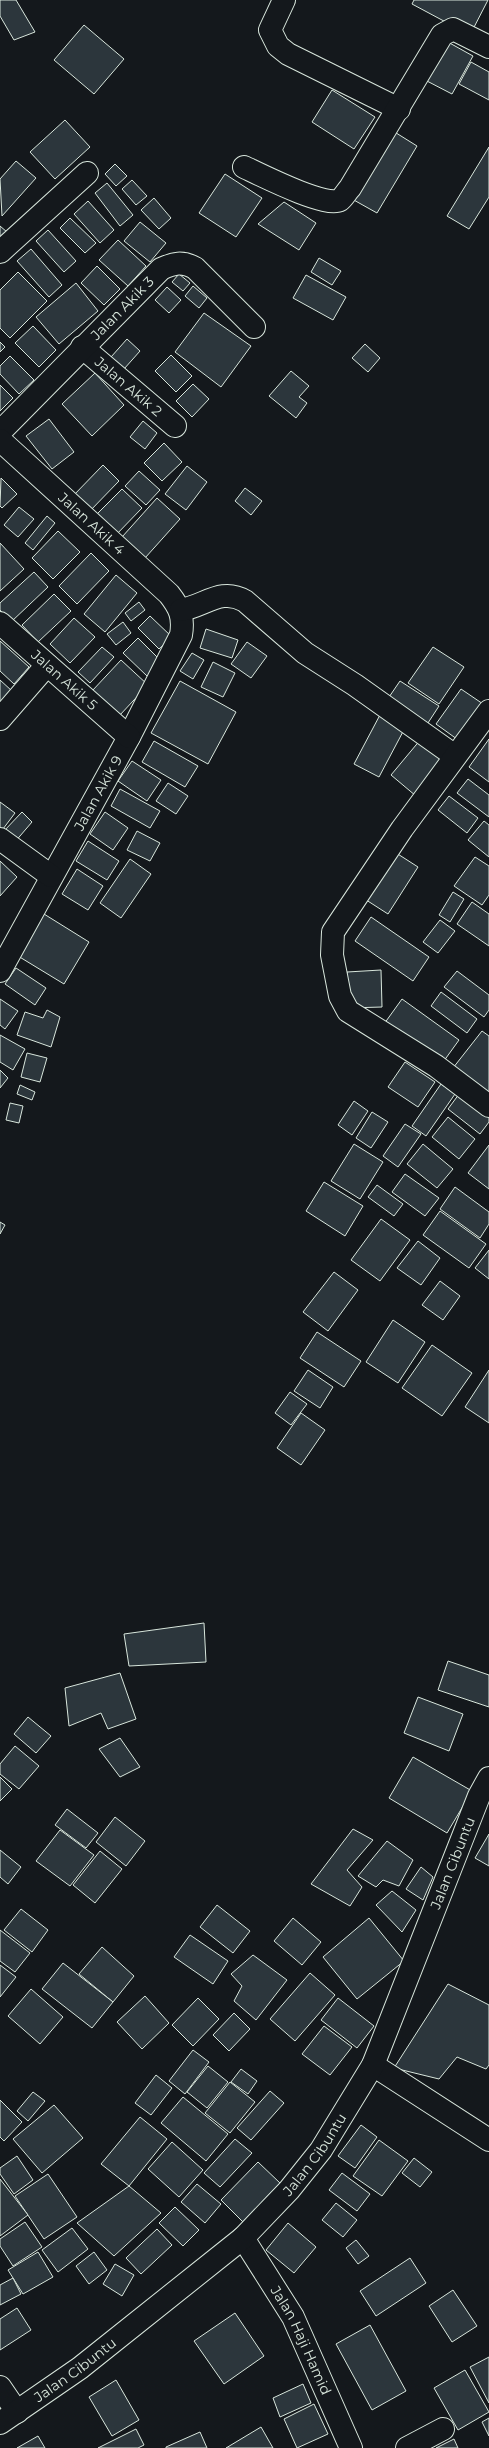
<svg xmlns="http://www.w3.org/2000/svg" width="489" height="2448" font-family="Montserrat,sans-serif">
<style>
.building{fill:#2c363c;stroke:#d8e6dc}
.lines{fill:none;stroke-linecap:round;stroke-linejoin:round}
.street-casing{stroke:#d8e6dc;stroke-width:24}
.street{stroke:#14181c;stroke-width:22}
.labels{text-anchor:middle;stroke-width:3;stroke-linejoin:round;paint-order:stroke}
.street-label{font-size:14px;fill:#d8e6dc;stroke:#14181c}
</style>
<rect width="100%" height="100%" fill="#14181c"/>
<g class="building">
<polygon points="0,0 16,0 35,32 14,40 0,16"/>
<polygon points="414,0 488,0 470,35 412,4"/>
<polygon points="84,25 124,59 94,94 54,60"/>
<polygon points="446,41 473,56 452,94 425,80"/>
<polygon points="471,62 489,72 489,100 459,84"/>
<polygon points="332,90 375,117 354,149 312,122"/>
<polygon points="65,120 90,147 55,179 30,152"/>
<polygon points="393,131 417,146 377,213 352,199"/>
<polygon points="489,147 489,197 469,229 447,216"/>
<polygon points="16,161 36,178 2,216 0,179"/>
<polygon points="115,164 127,176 116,186 105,174"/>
<polygon points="225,174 262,198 236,237 199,213"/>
<polygon points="132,180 147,196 136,205 122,189"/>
<polygon points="107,183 133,215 120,226 95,193"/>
<polygon points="154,198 171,218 159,229 141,210"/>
<polygon points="88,201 114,230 100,243 74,214"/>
<polygon points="284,202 316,223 299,250 258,224"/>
<polygon points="70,218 96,243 85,253 60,228"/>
<polygon points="140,222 166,243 150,262 124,241"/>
<polygon points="0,226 7,232 0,242"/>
<polygon points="48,230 76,261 64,272 36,241"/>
<polygon points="118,240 146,266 128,286 99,260"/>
<polygon points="31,249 62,285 49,297 17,261"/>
<polygon points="319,258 341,271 332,285 311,272"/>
<polygon points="97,266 120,289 104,305 81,283"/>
<polygon points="18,272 47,301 10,338 0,328 0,290"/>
<polygon points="179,274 190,283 183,291 172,282"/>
<polygon points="306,275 346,297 333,320 293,298"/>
<polygon points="76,283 98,311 59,344 36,317"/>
<polygon points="193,286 207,298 199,308 185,296"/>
<polygon points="167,287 181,300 169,313 155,300"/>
<polygon points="204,313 251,346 221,387 175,352"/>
<polygon points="33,326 56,350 39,367 15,343"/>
<polygon points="127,339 140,351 124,369 111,357"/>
<polygon points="0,342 5,347 0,352"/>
<polygon points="365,344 380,358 368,372 352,358"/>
<polygon points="171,355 192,376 176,392 155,371"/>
<polygon points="10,356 34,380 19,394 0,374 0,366"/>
<polygon points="291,371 309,386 299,397 307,403 296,418 269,396"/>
<polygon points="95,373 124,405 92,436 62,404"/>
<polygon points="193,384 209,399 192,417 176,401"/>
<polygon points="0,385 13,398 0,411"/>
<polygon points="49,419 74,452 52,469 26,436"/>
<polygon points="143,421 157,433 145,449 130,437"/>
<polygon points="164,443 182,462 162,481 144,463"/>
<polygon points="103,465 119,481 88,513 72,497"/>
<polygon points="187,466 207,482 186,510 165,494"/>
<polygon points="139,471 160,490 146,505 125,486"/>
<polygon points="1,478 17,494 2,508 0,506"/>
<polygon points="245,488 262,501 251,515 235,501"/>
<polygon points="122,489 142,508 114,537 94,517"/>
<polygon points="157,498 180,519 145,558 122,537"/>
<polygon points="19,507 34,519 18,537 4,525"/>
<polygon points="47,516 55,523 33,550 25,543"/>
<polygon points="58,531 80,552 53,579 32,558"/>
<polygon points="0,543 24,569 0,591"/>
<polygon points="91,553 109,571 77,604 59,586"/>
<polygon points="34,572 48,587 11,622 0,610 0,603"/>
<polygon points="116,575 137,593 105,632 84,614"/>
<polygon points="54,594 71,611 38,642 22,625"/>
<polygon points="139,602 145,610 131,621 125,613"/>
<polygon points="150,616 172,637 159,649 138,628"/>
<polygon points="74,618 95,637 70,663 50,644"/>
<polygon points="123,622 131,633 116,645 107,634"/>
<polygon points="206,629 238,640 232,658 200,648"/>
<polygon points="138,638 162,662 147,676 123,653"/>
<polygon points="0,641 29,667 14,684 0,671"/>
<polygon points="247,642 267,656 251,678 231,664"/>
<polygon points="102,647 114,657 90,683 78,672"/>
<polygon points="433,647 464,667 439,704 408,683"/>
<polygon points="192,653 204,660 193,679 180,671"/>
<polygon points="121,660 148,685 119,716 92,691"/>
<polygon points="213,662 235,673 223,697 201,687"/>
<polygon points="0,680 12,691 0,703"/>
<polygon points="180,681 236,712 208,764 151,733"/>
<polygon points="400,681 439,706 426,726 387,700"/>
<polygon points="461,689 486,706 461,742 436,724"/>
<polygon points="381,713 406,726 379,777 354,764"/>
<polygon points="421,739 446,760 416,796 391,775"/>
<polygon points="489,739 489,782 469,767"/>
<polygon points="154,741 198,766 185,787 142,762"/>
<polygon points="132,761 161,780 147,801 118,781"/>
<polygon points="468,779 489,795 489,817 457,793"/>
<polygon points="168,783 188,796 176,814 156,801"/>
<polygon points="120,789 160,811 150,828 111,806"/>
<polygon points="449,796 478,818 467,833 438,810"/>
<polygon points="0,802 15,813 0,833"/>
<polygon points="22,812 32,822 14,843 3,832"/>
<polygon points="105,812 128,828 113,850 90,834"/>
<polygon points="484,821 489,825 489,857 468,840"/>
<polygon points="137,831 160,843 150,861 127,850"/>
<polygon points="88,841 119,861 107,880 76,861"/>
<polygon points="390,849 418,867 388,914 360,896"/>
<polygon points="475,857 489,866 489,895 482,905 454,886"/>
<polygon points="130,859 151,874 121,918 100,903"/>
<polygon points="0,861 17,877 0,896"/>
<polygon points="77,869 103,886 88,910 62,894"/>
<polygon points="453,892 464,899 450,922 439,915"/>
<polygon points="472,902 489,914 489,946 457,924"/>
<polygon points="44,914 89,942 64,984 18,956"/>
<polygon points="371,917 429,957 413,981 355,941"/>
<polygon points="440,920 455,931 438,953 423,942"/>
<polygon points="16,968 46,988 35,1005 5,984"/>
<polygon points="381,970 382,1007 348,1008 347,972"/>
<polygon points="457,971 489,995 489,1010 484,1017 444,987"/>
<polygon points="441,992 477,1019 467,1033 431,1006"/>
<polygon points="0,999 18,1011 5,1029 0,1025"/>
<polygon points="402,999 459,1040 441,1065 384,1024"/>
<polygon points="47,1010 60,1017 51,1047 17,1035 25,1012 43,1018"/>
<polygon points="482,1031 489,1036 489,1094 453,1068"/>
<polygon points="0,1035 25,1049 13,1070 0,1062"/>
<polygon points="27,1053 47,1058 40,1082 21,1077"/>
<polygon points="405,1062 435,1082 418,1107 388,1087"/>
<polygon points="0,1070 8,1078 0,1088"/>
<polygon points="441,1084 455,1094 426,1136 412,1126"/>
<polygon points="20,1085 35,1092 32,1100 17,1094"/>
<polygon points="462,1090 489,1111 489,1122 480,1134 448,1109"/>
<polygon points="354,1101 368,1111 352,1135 338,1125"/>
<polygon points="10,1103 23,1106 19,1123 6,1120"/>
<polygon points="372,1112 388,1122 371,1148 356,1138"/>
<polygon points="448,1117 475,1139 459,1159 432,1137"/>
<polygon points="405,1124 421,1134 398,1167 383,1156"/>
<polygon points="354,1144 383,1162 360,1199 331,1181"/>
<polygon points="423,1144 453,1169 437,1188 407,1164"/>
<polygon points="489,1145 489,1189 468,1173"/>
<polygon points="405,1174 439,1198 425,1216 392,1192"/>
<polygon points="324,1182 363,1206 345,1236 306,1211"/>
<polygon points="377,1185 403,1204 394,1216 368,1197"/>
<polygon points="455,1187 489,1212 489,1224 480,1238 440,1209"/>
<polygon points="440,1211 486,1244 469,1268 423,1235"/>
<polygon points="381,1219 410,1240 380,1281 351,1260"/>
<polygon points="0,1222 5,1225 0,1234"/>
<polygon points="418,1241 440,1258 421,1285 397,1268"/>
<polygon points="489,1250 489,1279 475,1268"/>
<polygon points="334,1272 358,1290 328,1331 303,1312"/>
<polygon points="440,1281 460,1296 443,1320 422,1305"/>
<polygon points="393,1320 425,1342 398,1383 366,1362"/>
<polygon points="317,1332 361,1361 344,1387 300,1358"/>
<polygon points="432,1345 472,1373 442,1416 402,1388"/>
<polygon points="308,1370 333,1387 320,1408 294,1391"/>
<polygon points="489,1370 489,1423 465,1407"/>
<polygon points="290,1392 307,1404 291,1425 275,1413"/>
<polygon points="301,1413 325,1430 301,1465 277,1448"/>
<polygon points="204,1623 206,1662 129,1666 124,1634"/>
<polygon points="448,1661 489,1675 489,1707 438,1690"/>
<polygon points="120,1673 136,1719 108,1729 101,1713 69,1726 65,1688"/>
<polygon points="418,1697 463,1714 449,1751 404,1733"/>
<polygon points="28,1717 51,1736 36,1753 14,1734"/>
<polygon points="120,1738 140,1767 120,1777 99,1749"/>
<polygon points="15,1746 39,1766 19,1789 0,1774 0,1764"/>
<polygon points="413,1757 472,1791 447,1833 389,1798"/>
<polygon points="0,1777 12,1789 0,1801"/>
<polygon points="67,1809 98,1833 86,1848 55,1825"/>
<polygon points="115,1817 145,1841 126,1866 96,1842"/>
<polygon points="353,1829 373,1840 347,1870 362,1887 350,1906 311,1884"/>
<polygon points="60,1830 94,1855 70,1886 36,1861"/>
<polygon points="489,1834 489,1866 475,1858"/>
<polygon points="387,1841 413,1860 399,1886 383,1880 376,1887 358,1876"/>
<polygon points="0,1850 21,1867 8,1884 0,1877"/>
<polygon points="100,1851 122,1869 95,1903 73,1885"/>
<polygon points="421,1867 433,1877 423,1900 406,1889"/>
<polygon points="392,1891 416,1910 402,1932 376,1905"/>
<polygon points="217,1905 250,1931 233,1953 200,1927"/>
<polygon points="21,1909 48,1930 32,1952 4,1930"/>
<polygon points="293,1918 321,1942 302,1965 274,1941"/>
<polygon points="369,1918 404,1961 357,1999 323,1957"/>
<polygon points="0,1930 30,1953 15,1972 0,1961"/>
<polygon points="190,1935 228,1961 213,1984 174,1957"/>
<polygon points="102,1947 134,1976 113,2002 79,1974"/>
<polygon points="253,1955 287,1980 256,2020 234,2001 242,1986 231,1974"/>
<polygon points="63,1963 113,2002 92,2028 42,1989"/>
<polygon points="0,1965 16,1977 0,1997"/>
<polygon points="310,1973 335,1995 295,2041 270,2019"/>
<polygon points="448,1984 489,2005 489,2065 486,2069 457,2057 439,2079 394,2068"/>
<polygon points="31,1989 63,2017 40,2044 8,2016"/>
<polygon points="145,1996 169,2023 142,2049 117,2022"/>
<polygon points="198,1998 219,2019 193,2046 172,2025"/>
<polygon points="338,1998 374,2026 357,2048 321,2020"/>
<polygon points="234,2013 250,2029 229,2051 213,2035"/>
<polygon points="324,2026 352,2047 330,2075 302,2054"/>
<polygon points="193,2050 209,2062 185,2094 169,2081"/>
<polygon points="208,2066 228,2082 207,2108 187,2092"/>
<polygon points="241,2069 257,2081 248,2094 231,2082"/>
<polygon points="156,2075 172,2088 151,2115 135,2103"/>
<polygon points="230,2082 255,2102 230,2133 205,2113"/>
<polygon points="270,2091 284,2103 251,2140 237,2128"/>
<polygon points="33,2092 45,2101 28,2121 17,2111"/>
<polygon points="183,2097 228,2134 206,2161 161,2123"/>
<polygon points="0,2100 22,2122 4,2141 0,2137"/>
<polygon points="54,2105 83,2138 42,2173 13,2139"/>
<polygon points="140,2117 167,2139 129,2186 101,2164"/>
<polygon points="361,2125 377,2137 355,2168 338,2156"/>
<polygon points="235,2139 252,2153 220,2187 204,2173"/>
<polygon points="379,2140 408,2161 382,2196 353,2176"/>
<polygon points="172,2142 203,2170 179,2197 148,2169"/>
<polygon points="17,2156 33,2180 14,2194 0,2174 0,2168"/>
<polygon points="414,2158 432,2172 420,2187 402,2173"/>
<polygon points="258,2162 280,2183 243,2222 221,2200"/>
<polygon points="342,2173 370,2194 357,2211 329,2190"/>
<polygon points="48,2174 77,2217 44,2239 15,2196"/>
<polygon points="0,2179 28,2215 0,2236"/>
<polygon points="197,2184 221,2204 205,2223 181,2202"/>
<polygon points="129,2186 161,2213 114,2256 77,2223"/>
<polygon points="336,2203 357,2220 343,2237 322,2220"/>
<polygon points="175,2207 199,2230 183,2246 159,2223"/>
<polygon points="25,2222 42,2247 13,2266 0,2246 0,2239"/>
<polygon points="288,2223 316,2247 294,2273 266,2250"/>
<polygon points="72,2228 88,2249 58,2272 42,2250"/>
<polygon points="157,2229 172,2245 141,2274 126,2258"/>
<polygon points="356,2240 369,2256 358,2264 346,2248"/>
<polygon points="38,2252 53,2277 23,2294 8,2270"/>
<polygon points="94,2252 107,2270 89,2284 76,2266"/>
<polygon points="410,2258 426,2283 376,2316 360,2291"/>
<polygon points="115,2264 134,2275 122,2296 103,2284"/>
<polygon points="13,2278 21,2294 0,2305 0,2285"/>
<polygon points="453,2290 477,2326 452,2342 429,2306"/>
<polygon points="17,2308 31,2330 0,2350 0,2319"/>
<polygon points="235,2313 264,2356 224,2384 194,2341"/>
<polygon points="370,2325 406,2391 372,2410 336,2344"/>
<polygon points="489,2357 489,2403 470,2367"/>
<polygon points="465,2370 489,2412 458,2430 434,2388"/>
<polygon points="116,2380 139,2420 112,2436 89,2397"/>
<polygon points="303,2384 311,2403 280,2417 273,2398"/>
<polygon points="314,2404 328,2434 297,2448 284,2419"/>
<polygon points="489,2418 489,2436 482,2422"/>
<polygon points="261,2427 273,2448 226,2448"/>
<polygon points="136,2429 144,2445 138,2448 98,2448"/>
<polygon points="200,2432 207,2448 166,2448 166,2447"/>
<polygon points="38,2436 45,2448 17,2448"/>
<polygon points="454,2439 458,2448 436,2448"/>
</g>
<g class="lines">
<g class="street-casing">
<g id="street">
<polyline points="284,0 270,30 278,46 288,54 399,109"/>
<path d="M 244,167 C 261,175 326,208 340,200 C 343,198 347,191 350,188 L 442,35 L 453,29 L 489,47"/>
<polyline points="0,252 87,173"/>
<path id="s1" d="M 82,347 L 175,426"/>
<path id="s2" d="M 0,432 L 161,269 C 174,263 182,261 195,268 L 254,327"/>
<path id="s3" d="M 0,440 L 169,594 C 180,608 184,617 181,635 L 129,737 L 0,971"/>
<path d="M 181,610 C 205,606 221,587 245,601 L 305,653 L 355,685 L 455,756"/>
<path id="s4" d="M 0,623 L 129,737"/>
<polyline points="489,711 402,829 333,932 332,955 340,996 348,1011 436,1066 489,1106"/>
<polyline points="0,719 47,665"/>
<polyline points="0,839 51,876"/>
<polyline points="373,2065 489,2140"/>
<path id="s5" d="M 243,2238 L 293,2317 L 351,2448"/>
<polyline points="0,2387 17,2412"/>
<path id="s6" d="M 0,2423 L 80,2368 L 243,2238 L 289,2190 L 321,2150 L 373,2065 L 479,1796 L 489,1778"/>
<polyline points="407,2448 443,2429"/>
</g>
</g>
<use href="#street" class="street"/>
</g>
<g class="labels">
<g class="street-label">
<text dy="5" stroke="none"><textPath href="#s2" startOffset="174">Jalan Akik 3</textPath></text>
<text dy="5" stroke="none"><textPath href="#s1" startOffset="61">Jalan Akik 2</textPath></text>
<text dy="5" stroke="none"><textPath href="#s3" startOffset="124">Jalan Akik 4</textPath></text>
<text dy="5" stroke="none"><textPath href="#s4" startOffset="86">Jalan Akik 5</textPath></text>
<text transform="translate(98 793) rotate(-61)" y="5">Jalan Akik 9</text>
<text dy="5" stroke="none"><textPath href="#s6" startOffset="740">Jalan Cibuntu</textPath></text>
<text dy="5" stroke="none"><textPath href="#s6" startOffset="416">Jalan Cibuntu</textPath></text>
<text dy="5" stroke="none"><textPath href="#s5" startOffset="118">Jalan Haji Hamid</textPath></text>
<text dy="5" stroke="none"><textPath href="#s6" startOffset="92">Jalan Cibuntu</textPath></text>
</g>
</g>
</svg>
